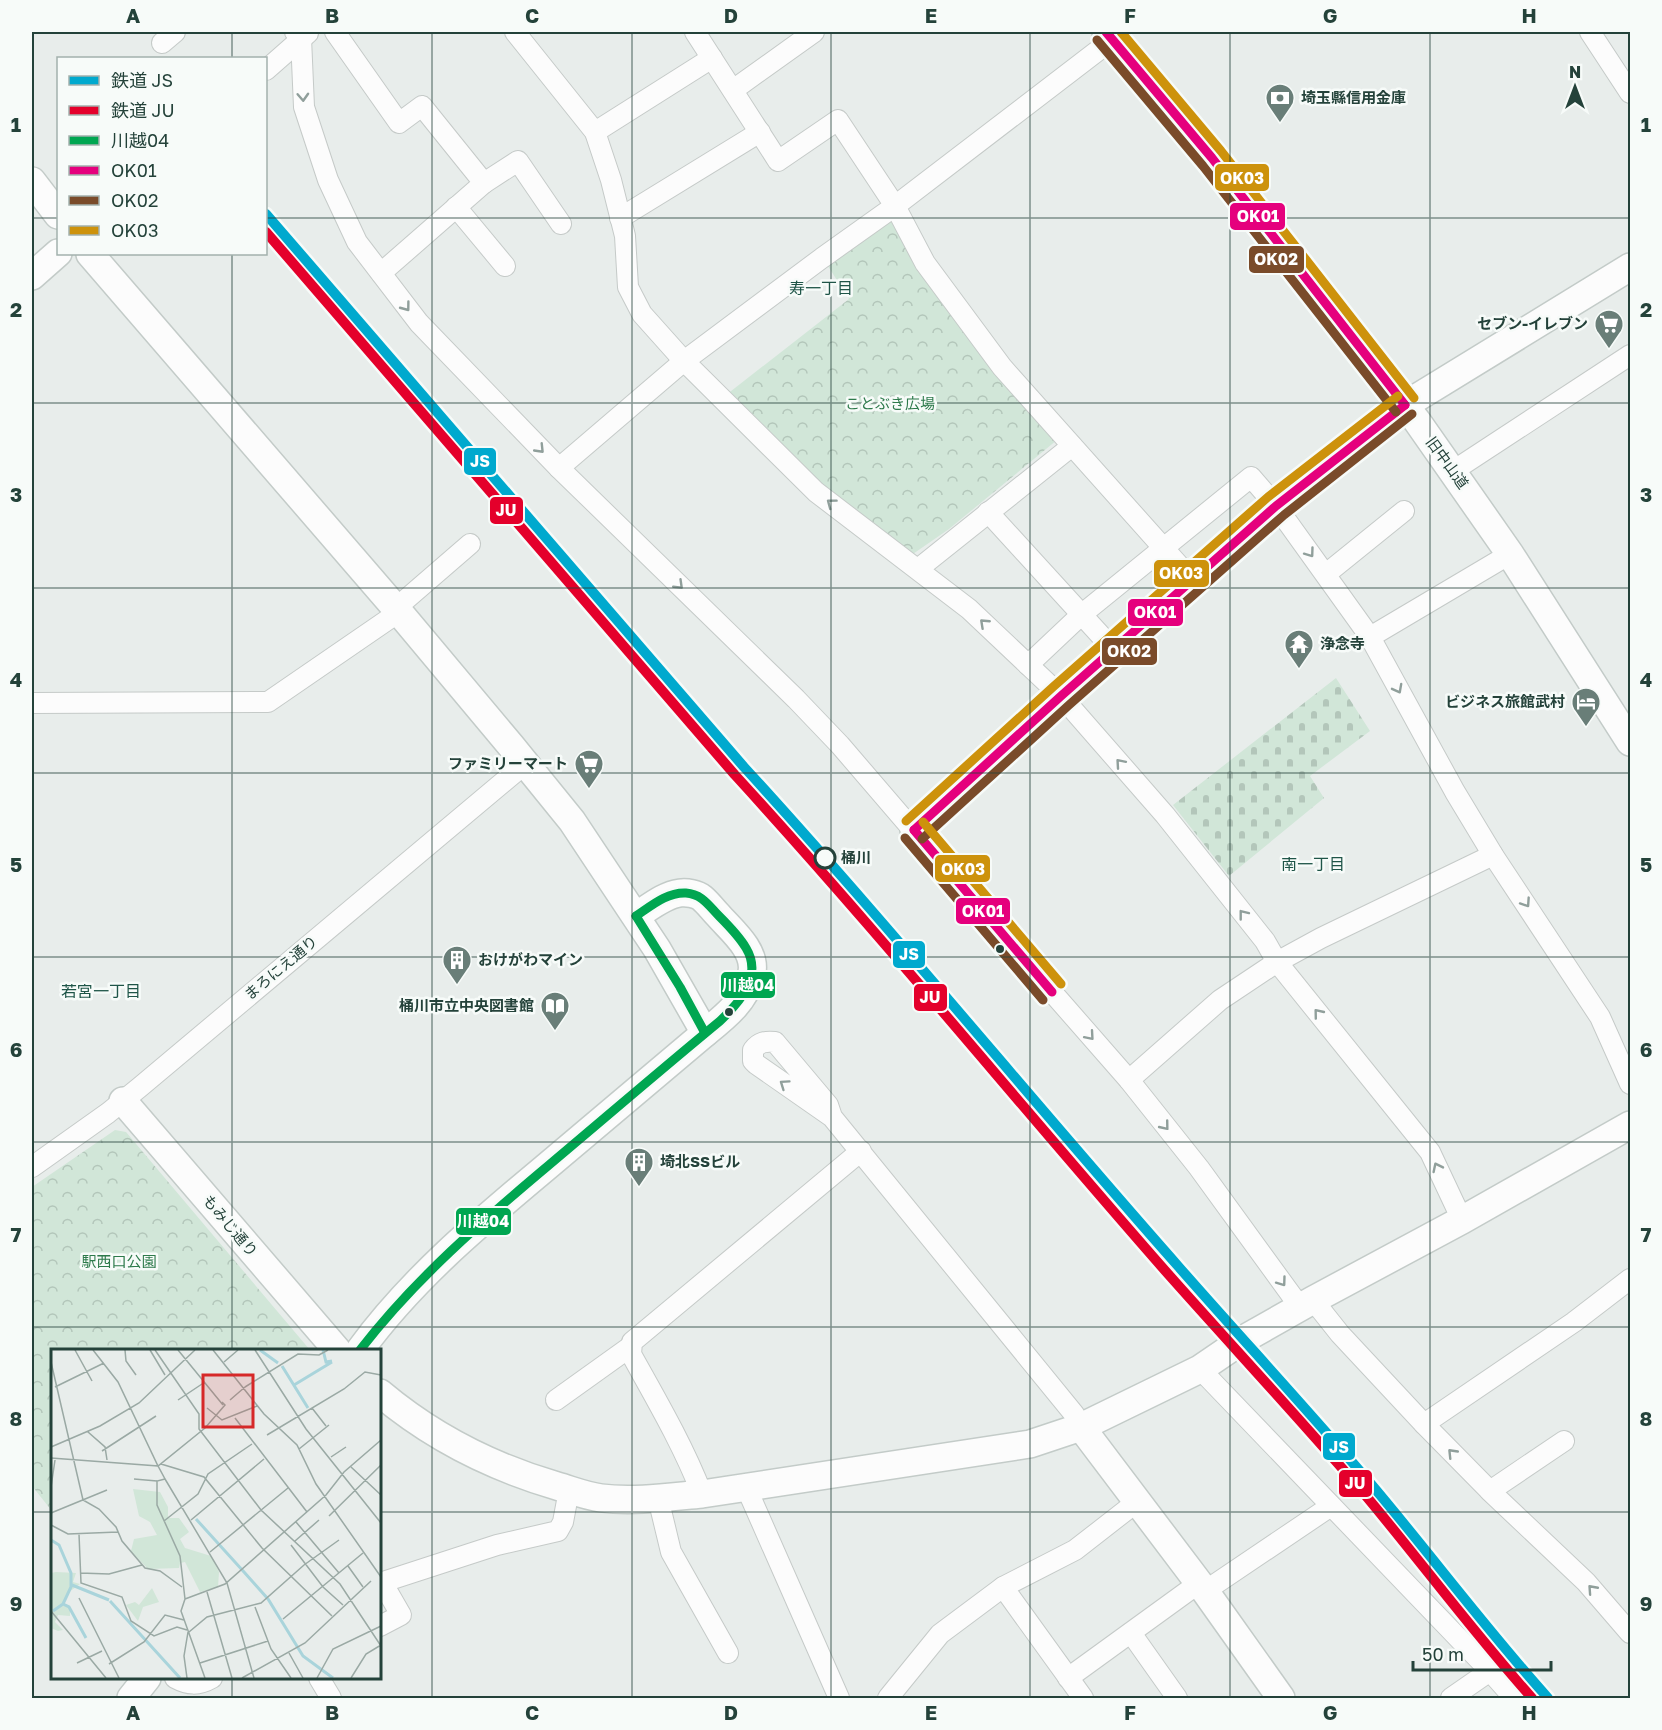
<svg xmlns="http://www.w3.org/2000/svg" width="1662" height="1730" font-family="'Golos Text','Noto Sans JP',sans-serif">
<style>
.cemetery{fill:url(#cemetery-stones)}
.park{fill:url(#park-crowns)}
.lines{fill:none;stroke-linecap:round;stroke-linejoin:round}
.street-casing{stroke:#c5cac8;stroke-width:22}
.secondary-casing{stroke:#c3cbc8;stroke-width:30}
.street{stroke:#fcfcfc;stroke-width:20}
.secondary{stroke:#fcfcfc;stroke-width:27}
.bus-1-casing{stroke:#f7fbf9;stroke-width:14}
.bus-2-casing{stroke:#f7fbf9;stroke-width:14}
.bus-3-casing{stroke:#f7fbf9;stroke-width:14}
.bus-4-casing{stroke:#f7fbf9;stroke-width:14}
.bus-1{stroke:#00a651;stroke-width:9}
.bus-2{stroke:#e5007d;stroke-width:9}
.bus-3{stroke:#7a4b2a;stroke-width:9}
.bus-4{stroke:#cd920c;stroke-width:9}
.rail-1-casing{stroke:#f7fbf9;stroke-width:15}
.rail-2-casing{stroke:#f7fbf9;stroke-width:15}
.rail-1{stroke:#00a9ce;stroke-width:10}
.rail-2{stroke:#e4002b;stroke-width:10}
.oneway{stroke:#909f9b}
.grid{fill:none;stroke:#24423a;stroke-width:1.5;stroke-opacity:0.55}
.stop-dot{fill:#f7fbf9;stroke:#24423a;stroke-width:3}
.bus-dot{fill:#24423a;stroke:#f7fbf9;stroke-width:2}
.labels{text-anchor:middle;stroke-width:5;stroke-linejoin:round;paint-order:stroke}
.poi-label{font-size:15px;font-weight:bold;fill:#24423a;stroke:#f7fbf9;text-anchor:start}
.park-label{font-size:15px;fill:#2d7a4b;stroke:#f7fbf9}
.street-label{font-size:15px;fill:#24423a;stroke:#f7fbf9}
.stop-label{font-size:15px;font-weight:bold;fill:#24423a;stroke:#f7fbf9;text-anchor:start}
.neighbourhood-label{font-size:16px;fill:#1f5548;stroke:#f7fbf9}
.inset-river{fill:none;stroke:#a9d4db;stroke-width:3}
.inset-road{fill:none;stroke:#9aa9a4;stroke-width:1.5}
.view{fill:#d62828;fill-opacity:0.15;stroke:#d62828;stroke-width:3}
.inset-edge{fill:none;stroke:#24423a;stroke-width:3}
.line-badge{stroke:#f7fbf9;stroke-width:2}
.badge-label{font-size:16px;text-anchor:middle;font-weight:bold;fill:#fff}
.neatline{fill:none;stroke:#24423a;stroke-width:2}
.grid-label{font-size:20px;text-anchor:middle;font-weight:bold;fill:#24423a}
</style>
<defs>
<pattern id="cemetery-stones" width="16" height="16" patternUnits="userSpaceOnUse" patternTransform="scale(1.5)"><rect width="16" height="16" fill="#d1e6d8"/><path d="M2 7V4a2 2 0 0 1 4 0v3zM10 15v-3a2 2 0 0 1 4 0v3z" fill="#b3c6ba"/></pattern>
<pattern id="park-crowns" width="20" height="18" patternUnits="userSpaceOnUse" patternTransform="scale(1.5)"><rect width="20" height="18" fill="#d1e6d8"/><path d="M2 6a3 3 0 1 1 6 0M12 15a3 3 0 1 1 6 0" fill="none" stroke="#b3c6ba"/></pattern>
</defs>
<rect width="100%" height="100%" fill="#e8edeb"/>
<polygon class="cemetery" points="1336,678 1370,731 1310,776 1324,798 1229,876 1173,805"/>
<g class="park">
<polygon points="894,217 1057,440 949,529 910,556 814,481 726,395 849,299 826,263"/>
<polygon points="115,1130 126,1132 310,1350 52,1350 52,1511 32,1486 32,1187"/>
</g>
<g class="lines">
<g class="street-casing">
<g id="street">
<polyline points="295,32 301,38 304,107 328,180 357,242 419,323 559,468 796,699 840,745 1052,992 1129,1080 1199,1168 1300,1307"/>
<polyline points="335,32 399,123 422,106 484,183 381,273"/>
<polyline points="515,32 595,132 611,180 625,236 628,287 642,314 684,361 816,492 969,609 1061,696 1165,815 1265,941 1277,962 1430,1152 1462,1220"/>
<polyline points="695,32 778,161 838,120 895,206 925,263 1002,367 1192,580"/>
<polyline points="1590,32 1630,93"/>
<polyline points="162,43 175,32"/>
<polyline points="266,70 308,33"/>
<polyline points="733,90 814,32"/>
<polyline points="595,132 712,58"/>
<polyline points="484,183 518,161 561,224"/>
<polyline points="456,207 505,266"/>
<polyline points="620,218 760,132"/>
<polyline points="559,468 684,361 822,258 895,206 1113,39"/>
<polyline points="1453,471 1630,355"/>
<polyline points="988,512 1114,650"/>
<polyline points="918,569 1072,446"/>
<polyline points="1326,574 1404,511"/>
<polyline points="396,608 470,544"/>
<polyline points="1370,637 1510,554"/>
<polyline points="1028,665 1081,615 1251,477 1276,506 1370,637 1455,792 1493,855 1600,1017 1630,1084"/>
<polyline points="32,703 268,702 399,612"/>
<polyline points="1129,1080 1220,1000 1277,962 1321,938 1493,855"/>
<path d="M 832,1117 L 756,1064 L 753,1061 L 753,1050 C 759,1042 765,1041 775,1042 L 828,1105 L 832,1117 L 1074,1414 L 1081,1427"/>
<polyline points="32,1167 108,1113 140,1087 526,763"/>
<polyline points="1313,1300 1340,1334 1424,1424 1493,1494 1586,1582 1630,1633"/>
<polyline points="1200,1369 1490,1671 1514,1698"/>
<polyline points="556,1400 630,1347"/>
<polyline points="1424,1424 1574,1322 1630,1279"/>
<polyline points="746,1487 839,1698"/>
<polyline points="1490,1491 1564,1441"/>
<path d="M 702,1494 C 683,1445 656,1399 631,1354 L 632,1342 L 861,1151"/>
<polyline points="658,1498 671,1552 728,1653"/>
<polyline points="380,1583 497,1545 558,1531 563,1522 569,1490"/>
<polyline points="1003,1587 1083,1698"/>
<polyline points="1205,1591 1331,1506"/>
<polyline points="380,1626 401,1615 382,1582"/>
<polyline points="1131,1633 1177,1698"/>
<path d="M 175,1678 C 188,1685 198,1686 212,1678"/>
<polyline points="319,1678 331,1698"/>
<polyline points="1068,1678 1199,1583"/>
<polyline points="888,1698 940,1634 1003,1587 1075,1550 1138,1501"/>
<polyline points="1451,1698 1490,1671"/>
</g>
</g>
<g class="secondary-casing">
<g id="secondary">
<polyline points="1106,32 1212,158 1417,421 1510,554 1630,742"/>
<polyline points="32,181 58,215"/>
<polyline points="90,254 399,612 512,747 572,821 657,949 705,1033"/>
<polyline points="32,276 58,253"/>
<polyline points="914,830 1061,696 1276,506 1405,405 1630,267"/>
<polyline points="123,1101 337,1350"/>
<path d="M 360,1350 C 411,1280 478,1224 545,1168 C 598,1123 652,1078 705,1033 C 725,1017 748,999 752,972 C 756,950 731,930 718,915 C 713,910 708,903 702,898 C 697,894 687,892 680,893 C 664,895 649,908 636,916"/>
<path d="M 380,1393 C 431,1436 492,1467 557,1486 C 571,1490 586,1496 601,1498 C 634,1502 669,1497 702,1494 L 1030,1444 L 1081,1427 L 1200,1369 L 1244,1339 L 1313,1300 L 1462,1220 L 1630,1125"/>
<polyline points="1081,1427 1205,1591 1281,1698"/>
<polyline points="131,1698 147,1678"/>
</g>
</g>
<use href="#street" class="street"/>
<use href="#secondary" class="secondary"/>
<g class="bus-1-casing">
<g id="bus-1">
<polyline points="636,916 680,987 705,1033"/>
<path d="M 360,1350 C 415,1279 481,1222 549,1165 C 606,1117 663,1068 720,1021 C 740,1002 763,976 746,948 C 739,936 729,926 719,916 C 709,906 702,894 686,893 C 667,892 651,906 636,916"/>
</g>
</g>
<g class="bus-2-casing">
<g id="bus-2">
<polyline points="1106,32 1212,158 1405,405"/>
<polyline points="914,830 1061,696 1276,506 1405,405"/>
<polyline points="914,830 1052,992"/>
</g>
</g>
<g class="bus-3-casing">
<g id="bus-3">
<polyline points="1097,40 1203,166 1396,412"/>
<polyline points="905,838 1043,1000"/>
<polyline points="922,839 1069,705 1284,515 1412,414"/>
</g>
</g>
<g class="bus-4-casing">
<g id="bus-4">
<polyline points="1121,32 1221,151 1414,398"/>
<polyline points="906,821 1053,687 1268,497 1398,396"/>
<polyline points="923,822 1061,984"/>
</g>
</g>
<use href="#bus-1" class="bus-1"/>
<use href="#bus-2" class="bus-2"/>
<use href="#bus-3" class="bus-3"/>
<use href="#bus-4" class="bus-4"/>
<g class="rail-1-casing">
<path id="rail-1" d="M 266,214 L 744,767 C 893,930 1032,1101 1178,1266 C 1242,1339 1308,1410 1371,1484 C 1431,1555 1486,1629 1548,1698"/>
</g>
<g class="rail-2-casing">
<path id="rail-2" d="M 266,232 L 735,775 C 884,938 1023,1109 1169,1275 C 1233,1347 1298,1417 1361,1490 C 1419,1559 1472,1631 1532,1698"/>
</g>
<use href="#rail-1" class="rail-1"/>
<use href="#rail-2" class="rail-2"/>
</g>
<defs><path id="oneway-chevron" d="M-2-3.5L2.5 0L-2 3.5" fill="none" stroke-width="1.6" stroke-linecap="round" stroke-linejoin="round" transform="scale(1.5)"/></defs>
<g class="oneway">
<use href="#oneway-chevron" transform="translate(303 97) rotate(87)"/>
<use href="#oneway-chevron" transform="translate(406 307) rotate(53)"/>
<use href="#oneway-chevron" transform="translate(540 449) rotate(46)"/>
<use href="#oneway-chevron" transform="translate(831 503) rotate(-143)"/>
<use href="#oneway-chevron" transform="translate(1310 553) rotate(54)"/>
<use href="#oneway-chevron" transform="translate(679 585) rotate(44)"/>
<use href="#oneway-chevron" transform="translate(984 623) rotate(-137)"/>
<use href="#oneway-chevron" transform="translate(1398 689) rotate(62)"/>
<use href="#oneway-chevron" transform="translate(1120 763) rotate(-131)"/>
<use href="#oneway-chevron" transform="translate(1526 903) rotate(56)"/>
<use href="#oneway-chevron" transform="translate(1243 914) rotate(-128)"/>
<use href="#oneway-chevron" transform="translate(1318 1013) rotate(-129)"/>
<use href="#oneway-chevron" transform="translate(1090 1036) rotate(49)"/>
<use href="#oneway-chevron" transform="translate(784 1084) rotate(-145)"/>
<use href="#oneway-chevron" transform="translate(1165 1126) rotate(51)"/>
<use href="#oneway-chevron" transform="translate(1437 1167) rotate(-116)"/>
<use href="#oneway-chevron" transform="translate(1282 1282) rotate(54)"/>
<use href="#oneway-chevron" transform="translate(1452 1453) rotate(-134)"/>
<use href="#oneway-chevron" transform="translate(1592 1589) rotate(-132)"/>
</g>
<path class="grid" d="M 232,32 L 232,58M 432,32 L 432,1698M 632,32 L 632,1698M 831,32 L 831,1698M 1030,32 L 1030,1698M 1230,32 L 1230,1698M 1430,32 L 1430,1698M 32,218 L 58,218M 266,218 L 1630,218M 232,254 L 232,1350M 32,403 L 1630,403M 32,588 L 1630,588M 32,773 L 1630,773M 32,957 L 1630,957M 32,1142 L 1630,1142M 32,1327 L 1630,1327M 32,1512 L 52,1512M 380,1512 L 1630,1512M 232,1678 L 232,1698"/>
<defs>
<g id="bank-pin" transform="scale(1.5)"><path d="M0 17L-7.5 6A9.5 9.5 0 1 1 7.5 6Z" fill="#697e78" stroke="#f7fbf9"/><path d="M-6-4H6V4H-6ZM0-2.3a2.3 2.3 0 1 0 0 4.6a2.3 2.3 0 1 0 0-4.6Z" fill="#fff"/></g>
<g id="supermarket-pin" transform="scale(1.5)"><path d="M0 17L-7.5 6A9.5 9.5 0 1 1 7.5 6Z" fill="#697e78" stroke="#f7fbf9"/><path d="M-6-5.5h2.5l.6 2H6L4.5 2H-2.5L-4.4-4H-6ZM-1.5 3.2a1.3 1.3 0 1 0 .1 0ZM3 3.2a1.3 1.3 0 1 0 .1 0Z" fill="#fff"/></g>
<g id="temple-pin" transform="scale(1.5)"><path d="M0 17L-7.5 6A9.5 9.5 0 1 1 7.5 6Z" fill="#697e78" stroke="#f7fbf9"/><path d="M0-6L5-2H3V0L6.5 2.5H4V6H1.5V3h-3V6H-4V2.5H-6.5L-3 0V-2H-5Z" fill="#fff"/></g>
<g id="hotel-pin" transform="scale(1.5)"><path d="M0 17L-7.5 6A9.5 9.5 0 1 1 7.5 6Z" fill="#697e78" stroke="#f7fbf9"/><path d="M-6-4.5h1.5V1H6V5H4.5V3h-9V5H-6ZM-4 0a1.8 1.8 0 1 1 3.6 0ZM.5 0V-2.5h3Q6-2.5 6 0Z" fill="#fff"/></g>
<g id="building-pin" transform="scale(1.5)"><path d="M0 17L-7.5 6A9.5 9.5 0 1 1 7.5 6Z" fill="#697e78" stroke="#f7fbf9"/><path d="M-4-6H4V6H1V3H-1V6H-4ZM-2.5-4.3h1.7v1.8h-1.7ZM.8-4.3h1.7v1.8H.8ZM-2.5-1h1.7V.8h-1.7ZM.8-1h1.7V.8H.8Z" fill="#fff"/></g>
<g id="library-pin" transform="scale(1.5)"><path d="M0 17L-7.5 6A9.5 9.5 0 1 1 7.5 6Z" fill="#697e78" stroke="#f7fbf9"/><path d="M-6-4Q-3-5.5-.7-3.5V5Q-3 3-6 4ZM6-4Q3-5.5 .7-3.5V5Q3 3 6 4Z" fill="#fff"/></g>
</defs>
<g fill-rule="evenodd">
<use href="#bank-pin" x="1280" y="98"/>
<use href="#supermarket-pin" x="1609" y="324"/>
<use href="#temple-pin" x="1299" y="644"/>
<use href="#hotel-pin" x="1586" y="702"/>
<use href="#supermarket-pin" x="589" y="764"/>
<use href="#building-pin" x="457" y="960"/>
<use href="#library-pin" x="555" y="1006"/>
<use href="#building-pin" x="639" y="1162"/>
</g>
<circle class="stop-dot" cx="825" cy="858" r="10"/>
<g class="bus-dot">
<circle cx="1000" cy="949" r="5"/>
<circle cx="729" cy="1012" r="5"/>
</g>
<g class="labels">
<g class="poi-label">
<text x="1301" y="103">埼玉縣信用金庫</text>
<text x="1588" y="329" text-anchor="end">セブン-イレブン</text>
<text x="1320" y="649">浄念寺</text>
<text x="1565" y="707" text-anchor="end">ビジネス旅館武村</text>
<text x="568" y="769" text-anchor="end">ファミリーマート</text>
<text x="478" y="965">おけがわマイン</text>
<text x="534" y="1011" text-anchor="end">桶川市立中央図書館</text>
<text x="660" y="1167">埼北SSビル</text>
</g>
<g class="park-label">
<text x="890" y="409">ことぶき広場</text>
<text x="119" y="1267">駅西口公園</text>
</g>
<g class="street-label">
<text transform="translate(1447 463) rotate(54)" y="5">旧中山道</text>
<text transform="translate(281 968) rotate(-40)" y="5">まろにえ通り</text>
<text transform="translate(230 1226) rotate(50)" y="5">もみじ通り</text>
</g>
<g class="stop-label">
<text x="841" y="863">桶川</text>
</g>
<g class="neighbourhood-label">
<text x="821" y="294">寿一丁目</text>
<text x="1313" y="870">南一丁目</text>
<text x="101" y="997">若宮一丁目</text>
</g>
</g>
<g transform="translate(51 1349)">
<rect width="330" height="330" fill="#e8edeb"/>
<path d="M 82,140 L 109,143 L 117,158 L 117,169 L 128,169 L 138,183 L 129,190 L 134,199 L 160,207 L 168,223 L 167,238 L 149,243 L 134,213 L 129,214 L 128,219 L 97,220 L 80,202 L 83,190 L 106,186 L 99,173 L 88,167 Z" fill="#d1e6d8"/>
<path d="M 5,223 L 25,224 L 22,233 L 29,235 L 18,243 L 12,255 L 19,259 L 19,267 L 7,266 L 4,273 L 12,281 L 7,282 L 0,279 L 0,224 ZM 101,239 L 108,253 L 92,258 L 87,272 L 75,256 L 84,253 L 88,256 Z" fill="#d1e6d8"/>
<path class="inset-river" d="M 209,1 L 227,14M 272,1 L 275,13 L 281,12M 231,17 L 257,59M 243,36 L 281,13M 145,170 L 193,223M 0,191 L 8,196 L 20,224 L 20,238 L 12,255M 193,223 L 217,250 L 252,307 L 282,329M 21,236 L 58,251M 59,252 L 129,329M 2,262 L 12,255 L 18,258 L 35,289"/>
<path class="inset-road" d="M 24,1 L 41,32M 42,1 L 67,33 L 107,117 L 154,79 L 174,56 L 171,53M 74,1 L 75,12 L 85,26M 99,1 L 114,26M 104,1 L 148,65 L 148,80 L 210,161 L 289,235 L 330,297M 127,1 L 172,56M 162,1 L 213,65 L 246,96 L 265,135 L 330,228M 204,1 L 255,80 L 330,174M 0,13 L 32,151 L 48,160 L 65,178 L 71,192 L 94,219 L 109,222 L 131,238M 173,13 L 187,1M 4,38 L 53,14M 194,38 L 247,5 L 268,6 L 277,1M 127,51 L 154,33M 179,51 L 194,38M 156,59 L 171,71 L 206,57M 261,59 L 275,77M 184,69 L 256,163M 37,83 L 54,98 L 56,111M 216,86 L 293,40 L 314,23 L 330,26M 0,98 L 49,77 L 88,54 L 144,1M 248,100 L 278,76M 51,102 L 105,67M 280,108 L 295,98M 0,109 L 107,117 L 114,130 L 106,132 L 106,156 L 129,207 L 134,250M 110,115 L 153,128 L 211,199 L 281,267M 300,118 L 330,146M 83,130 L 106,132M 114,130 L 176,234 L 203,329M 0,138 L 4,111M 0,164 L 56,141M 278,167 L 330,116M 140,171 L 213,110M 113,172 L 147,145 L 157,125 L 201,95M 245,173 L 288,224M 0,176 L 17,185 L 67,183M 28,185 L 30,234 L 71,248 L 80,272 L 103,287 L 126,278 L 136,281M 244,192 L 268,171M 240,196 L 272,238 L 292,256M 159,203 L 237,139M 297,217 L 312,238M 29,224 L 58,225 L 91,216M 156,243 L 181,329M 28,249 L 68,329M 134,250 L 174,235 L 275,146 L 293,123 L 330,91M 134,250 L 130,262 L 154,329M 204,258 L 220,300 L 240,329M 0,262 L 55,329M 232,270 L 312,204M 138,283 L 156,268 L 210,254 L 253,216 L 288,191M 238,304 L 252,329M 26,314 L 51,302M 149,314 L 217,292M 58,315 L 93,293 L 114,266 L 133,271M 136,329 L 133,307 L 137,283M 191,329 L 254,294 L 320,232M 266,329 L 282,300 L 330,277M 300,329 L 315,305 L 330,296"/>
<path class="view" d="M 152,26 L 202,26 L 202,78 L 152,78 Z"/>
<rect width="330" height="330" class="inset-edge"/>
</g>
<g class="line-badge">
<rect x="1214" y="163" width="56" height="29" rx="6" fill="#cd920c"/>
<rect x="1229" y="202" width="57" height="29" rx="6" fill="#e5007d"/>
<rect x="1248" y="245" width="57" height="29" rx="6" fill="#7a4b2a"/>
<rect x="463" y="447" width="34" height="29" rx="6" fill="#00a9ce"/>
<rect x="489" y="496" width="35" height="29" rx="6" fill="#e4002b"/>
<rect x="1153" y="559" width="57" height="29" rx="6" fill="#cd920c"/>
<rect x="1127" y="598" width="57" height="29" rx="6" fill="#e5007d"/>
<rect x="1101" y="637" width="57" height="29" rx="6" fill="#7a4b2a"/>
<rect x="934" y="854" width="57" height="29" rx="6" fill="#cd920c"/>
<rect x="955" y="897" width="56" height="28" rx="6" fill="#e5007d"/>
<rect x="892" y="940" width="34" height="29" rx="6" fill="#00a9ce"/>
<rect x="720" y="971" width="56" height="28" rx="6" fill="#00a651"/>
<rect x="913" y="983" width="35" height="29" rx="6" fill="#e4002b"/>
<rect x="455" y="1207" width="57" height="29" rx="6" fill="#00a651"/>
<rect x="1322" y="1432" width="34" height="29" rx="6" fill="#00a9ce"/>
<rect x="1338" y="1469" width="35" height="29" rx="6" fill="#e4002b"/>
</g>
<g class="badge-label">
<text x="1242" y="184">OK03</text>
<text x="1258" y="222">OK01</text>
<text x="1276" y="265">OK02</text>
<text x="480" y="467">JS</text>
<text x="506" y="516">JU</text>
<text x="1181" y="579">OK03</text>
<text x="1155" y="618">OK01</text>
<text x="1129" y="657">OK02</text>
<text x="963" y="875">OK03</text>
<text x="983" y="917">OK01</text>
<text x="909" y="960">JS</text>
<text x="748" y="991">川越04</text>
<text x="930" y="1003">JU</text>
<text x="483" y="1227">川越04</text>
<text x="1339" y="1453">JS</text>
<text x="1355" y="1489">JU</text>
</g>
<rect width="1662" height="1730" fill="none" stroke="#f7fbf9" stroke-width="66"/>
<rect x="57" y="57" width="210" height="198" fill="#f7fbf9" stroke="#a3b1ad" stroke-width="1.5"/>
<rect x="69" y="76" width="30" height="9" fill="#00a9ce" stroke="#a3b1ad" stroke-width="1.5"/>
<text x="111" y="87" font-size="18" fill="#24423a">鉄道 JS</text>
<rect x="69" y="106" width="30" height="9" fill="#e4002b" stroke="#a3b1ad" stroke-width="1.5"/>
<text x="111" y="117" font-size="18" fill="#24423a">鉄道 JU</text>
<rect x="69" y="136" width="30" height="9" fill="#00a651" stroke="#a3b1ad" stroke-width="1.5"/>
<text x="111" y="147" font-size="18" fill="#24423a">川越04</text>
<rect x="69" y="166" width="30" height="9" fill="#e5007d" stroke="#a3b1ad" stroke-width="1.5"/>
<text x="111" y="177" font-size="18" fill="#24423a">OK01</text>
<rect x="69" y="196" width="30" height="9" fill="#7a4b2a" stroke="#a3b1ad" stroke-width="1.5"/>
<text x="111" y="207" font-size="18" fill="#24423a">OK02</text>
<rect x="69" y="226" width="30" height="9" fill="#cd920c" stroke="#a3b1ad" stroke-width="1.5"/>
<text x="111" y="237" font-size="18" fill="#24423a">OK03</text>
<g transform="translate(1575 87)" stroke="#f7fbf9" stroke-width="4.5" paint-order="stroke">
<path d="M0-4.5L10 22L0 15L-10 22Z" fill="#24423a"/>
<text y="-9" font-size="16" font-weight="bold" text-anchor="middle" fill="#24423a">N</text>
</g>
<path d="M1413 1661v9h138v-9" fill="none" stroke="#24423a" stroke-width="3"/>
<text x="1422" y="1661" font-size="18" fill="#24423a" stroke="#f7fbf9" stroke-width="4.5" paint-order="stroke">50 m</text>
<rect x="33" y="33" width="1596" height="1664" class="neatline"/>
<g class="grid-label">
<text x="133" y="23">A</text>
<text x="332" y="23">B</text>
<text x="532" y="23">C</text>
<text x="731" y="23">D</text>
<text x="931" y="23">E</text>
<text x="1130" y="23">F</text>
<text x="1330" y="23">G</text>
<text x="1529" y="23">H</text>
<text x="16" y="132">1</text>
<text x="1646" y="132">1</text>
<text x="16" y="317">2</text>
<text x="1646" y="317">2</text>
<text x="16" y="502">3</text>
<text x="1646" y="502">3</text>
<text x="16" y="687">4</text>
<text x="1646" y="687">4</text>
<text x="16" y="872">5</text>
<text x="1646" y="872">5</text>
<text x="16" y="1057">6</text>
<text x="1646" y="1057">6</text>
<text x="16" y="1242">7</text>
<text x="1646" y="1242">7</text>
<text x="16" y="1426">8</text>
<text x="1646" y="1426">8</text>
<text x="16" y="1611">9</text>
<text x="1646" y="1611">9</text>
<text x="133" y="1720">A</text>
<text x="332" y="1720">B</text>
<text x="532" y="1720">C</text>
<text x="731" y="1720">D</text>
<text x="931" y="1720">E</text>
<text x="1130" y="1720">F</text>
<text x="1330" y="1720">G</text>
<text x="1529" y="1720">H</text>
</g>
</svg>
